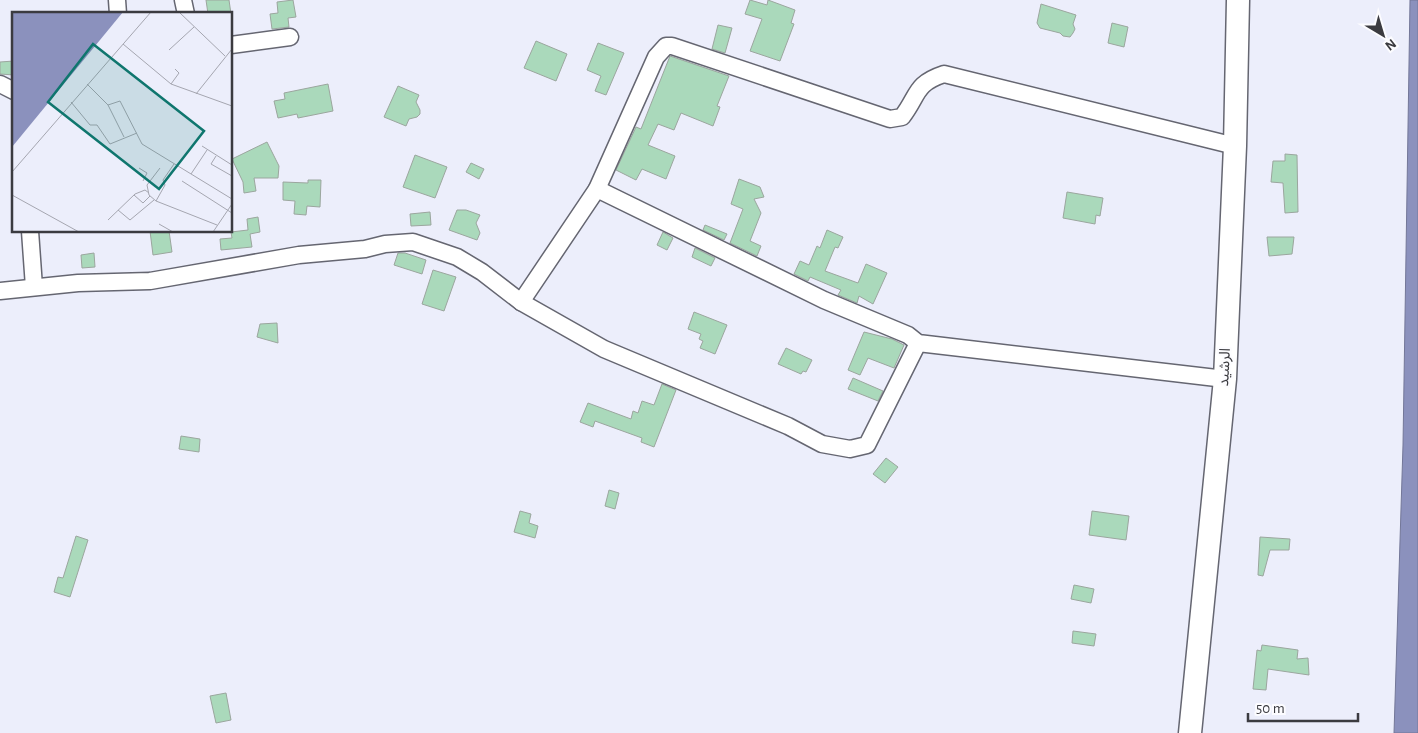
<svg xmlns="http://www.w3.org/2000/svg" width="1418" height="733" font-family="'Alegreya Sans','Noto Sans Arabic',sans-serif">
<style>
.water{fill:#8b91bd;stroke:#737798}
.building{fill:#aad9bb;stroke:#9ba69e}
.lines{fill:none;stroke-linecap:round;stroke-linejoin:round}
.minor-casing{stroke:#656671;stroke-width:19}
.secondary-casing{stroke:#656671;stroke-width:25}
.minor{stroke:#fff;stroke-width:16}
.secondary{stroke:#fff;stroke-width:22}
.labels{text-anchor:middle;stroke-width:4.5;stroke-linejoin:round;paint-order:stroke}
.street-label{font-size:15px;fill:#3b3b40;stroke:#fcfcff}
.inset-road{fill:none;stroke:#a5a6b0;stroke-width:1}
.view{fill:#0f766e;fill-opacity:0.15;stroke:#0f766e;stroke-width:2.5}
.inset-edge{fill:none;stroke:#3b3b40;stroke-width:2.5}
</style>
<rect width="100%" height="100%" fill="#eceefb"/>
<polygon class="water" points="1410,0 1418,0 1418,733 1394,733 1403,445"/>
<g class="building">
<polygon points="206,0 229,0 231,14 208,14"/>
<polygon points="293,0 296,17 288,18 289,27 272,29 270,14 278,13 277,2"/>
<polygon points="750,0 767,5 768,0 795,10 791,23 794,24 780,61 750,51 762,19 745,14"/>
<polygon points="1041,4 1076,15 1073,24 1075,29 1073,33 1070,37 1063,36 1060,33 1040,28 1037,23"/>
<polygon points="1112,23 1128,27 1124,47 1108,43"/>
<polygon points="718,25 732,28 725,53 712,49"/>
<polygon points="536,41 567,54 556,81 524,68"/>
<polygon points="598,43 624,53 606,95 595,91 601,76 587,70"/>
<polygon points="670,56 729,76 717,106 720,107 713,126 681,113 674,130 658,124 648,145 675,156 666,179 642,169 636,180 616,170 636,127 641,129"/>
<polygon points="14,61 14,75 0,74 0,62"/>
<polygon points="328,84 333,111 298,118 297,114 278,118 274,101 285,99 284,93"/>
<polygon points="398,86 419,95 416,102 420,110 420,114 417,117 409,119 406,126 384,117"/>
<polygon points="267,142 279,166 278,178 254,178 256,191 244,193 243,182 232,159"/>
<polygon points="1285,154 1297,155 1298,212 1285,213 1283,183 1271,182 1273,161 1285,161"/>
<polygon points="415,155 447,167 435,198 403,187"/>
<polygon points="471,163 484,169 479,179 466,172"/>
<polygon points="739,179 760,187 764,197 754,199 761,213 750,241 761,246 757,256 730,243 743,209 731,204"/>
<polygon points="308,180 321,180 320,207 307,206 306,215 294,214 295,201 283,200 283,182 308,183"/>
<polygon points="1067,192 1103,198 1100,216 1096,215 1095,224 1063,218"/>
<polygon points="457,210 466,210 480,215 476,223 480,233 477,240 449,230"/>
<polygon points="430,212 431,225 411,226 410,214"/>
<polygon points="258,217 260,232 250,234 252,247 221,250 220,239 232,238 231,232 248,230 247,219"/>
<polygon points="705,225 727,234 724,240 703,230"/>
<polygon points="827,230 843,237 838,248 835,247 825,271 858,283 866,264 887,273 873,304 859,296 857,303 838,295 841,290 810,277 808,281 794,274 800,261 809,265 817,246 820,248"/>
<polygon points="150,231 169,231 172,252 153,255"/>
<polygon points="663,232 673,238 667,250 657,245"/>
<polygon points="1267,237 1294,237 1292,254 1269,256"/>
<polygon points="695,248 715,258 711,266 692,257"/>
<polygon points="94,253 95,267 82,268 81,255"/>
<polygon points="398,253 405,253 426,260 422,274 394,265"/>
<polygon points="433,270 456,277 444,311 422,304"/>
<polygon points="694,312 727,325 715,354 700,348 703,341 699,339 701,334 688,329"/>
<polygon points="277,323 278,343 257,337 260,324"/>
<polygon points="864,332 892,339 904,345 894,368 868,358 860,375 848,370"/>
<polygon points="786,348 812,360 806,372 803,371 801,374 778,364"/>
<polygon points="853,378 883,391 878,401 848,389"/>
<polygon points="662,384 676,390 654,447 641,442 642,438 595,421 593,427 580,422 588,403 631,419 633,411 638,413 642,401 654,405"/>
<polygon points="181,436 200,439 199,452 179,449"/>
<polygon points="886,458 898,467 885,483 873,474"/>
<polygon points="609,490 619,493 615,509 605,506"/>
<polygon points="520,511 531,514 529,523 538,526 535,538 514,532"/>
<polygon points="1092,511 1129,516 1126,540 1089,535"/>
<polygon points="76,536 88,540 70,597 54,592 58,577 63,578"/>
<polygon points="1260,537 1290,539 1289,550 1270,550 1263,576 1258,575"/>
<polygon points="1074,585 1094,589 1091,603 1071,599"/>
<polygon points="1073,631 1096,634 1094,646 1072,643"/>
<polygon points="1262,645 1298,650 1297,659 1308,658 1309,675 1268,669 1266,690 1253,689 1257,650 1261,651"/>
<polygon points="226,693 231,720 216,723 210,696"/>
</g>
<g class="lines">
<g class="minor-casing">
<g id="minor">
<polyline points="117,0 118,14"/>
<polyline points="183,0 186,14"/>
<polyline points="231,45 290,37"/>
<polyline points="0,84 14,91"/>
<polyline points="597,189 824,300 908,335 918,343 1225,379"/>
<polyline points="30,231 34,287"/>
<polyline points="0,291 78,283 150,281 299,255 365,249 385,244 413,242 457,257 482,272 521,302 604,349 788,426 822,444 850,449 867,445 918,343"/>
<path d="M 521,302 L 597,189 L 656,57 L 666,46 L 672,46 L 890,119 L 902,117 C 919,95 914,84 944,74 L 1235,146"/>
</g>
</g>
<g class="secondary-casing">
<polyline id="secondary" points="1190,733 1225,379 1235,146 1238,0"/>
</g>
<use href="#minor" class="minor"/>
<use href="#secondary" class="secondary"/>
</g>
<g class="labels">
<g class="street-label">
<text transform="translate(1224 367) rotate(-87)" y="5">الرشيد</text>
</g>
</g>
<g transform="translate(12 12)">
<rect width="220" height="220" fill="#eceefb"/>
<path d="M 0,0 L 111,0 L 0,135 Z" fill="#8b91bd"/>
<path class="inset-road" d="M 167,0 L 213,44M 111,32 L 159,72 L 220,94M 157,38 L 182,15M 75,72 L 96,93 L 112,125M 159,72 L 167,61 L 163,57M 184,82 L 220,37M 59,90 L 78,113 L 85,113 L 98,132 L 125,121M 96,93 L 108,89 L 130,132 L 220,187M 190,134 L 220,153M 204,144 L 199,152 L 220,164M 162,152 L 151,168 L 153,173 L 144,189 L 205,213M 127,156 L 135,161 L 131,169M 0,160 L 139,0M 179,162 L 195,138M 170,169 L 220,201M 0,183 L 67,220M 122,183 L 131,191 L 138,184M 144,189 L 137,183 L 135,173 L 148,156M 106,198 L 118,208 L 142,188M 96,208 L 123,182 L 133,178 L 137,181M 147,212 L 161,220M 201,220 L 220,192"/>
<path class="view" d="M 81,32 L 192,119 L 147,177 L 36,90 Z"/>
<rect width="220" height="220" class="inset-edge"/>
</g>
<g transform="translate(1383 35) rotate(142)" stroke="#fcfcff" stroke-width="4" paint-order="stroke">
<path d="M0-4L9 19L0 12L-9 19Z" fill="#3b3b40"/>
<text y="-8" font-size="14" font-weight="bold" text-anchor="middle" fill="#3b3b40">N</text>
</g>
<path d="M1248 713v8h110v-8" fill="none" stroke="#3b3b40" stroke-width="2.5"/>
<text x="1256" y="713" font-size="15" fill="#3b3b40" stroke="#fcfcff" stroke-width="4" paint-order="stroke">50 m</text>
</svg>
